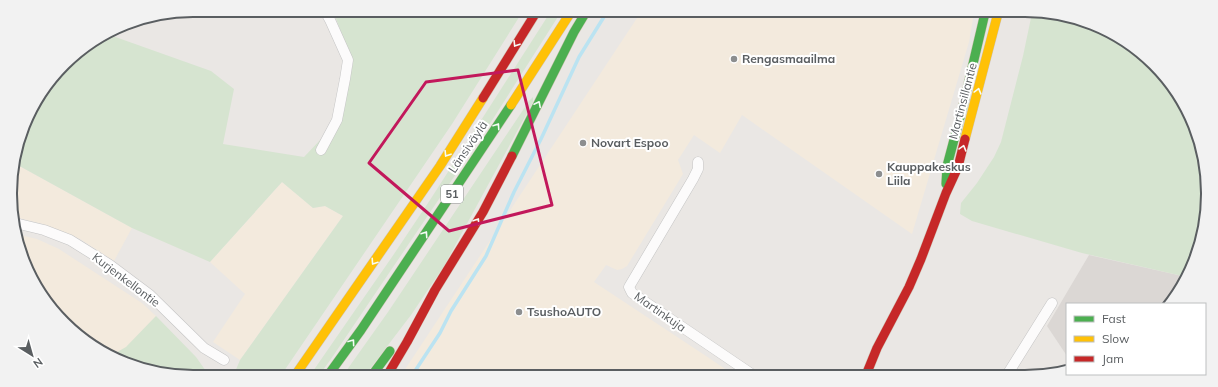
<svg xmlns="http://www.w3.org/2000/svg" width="1218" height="387" font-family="Mulish,sans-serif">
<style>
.commercial{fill:#f3eadd}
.education{fill:#dbd7d4}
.green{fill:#d6e4d0}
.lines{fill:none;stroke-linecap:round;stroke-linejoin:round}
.stream{stroke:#bbe3f1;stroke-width:3.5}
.street-casing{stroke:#c5c5c5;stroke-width:11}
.fast-casing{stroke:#cfc3b4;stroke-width:10}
.slow-casing{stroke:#cfc3b4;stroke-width:10}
.jam-casing{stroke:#cfc3b4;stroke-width:10}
.street{stroke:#fcfbfb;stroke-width:10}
.fast{stroke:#4caf50;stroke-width:9}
.slow{stroke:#ffc107;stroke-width:9}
.jam{stroke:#c62828;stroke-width:9}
.oneway{stroke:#f6fbf6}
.marked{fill:none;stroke:#c2185b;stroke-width:3;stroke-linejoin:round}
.poi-dot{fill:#8c8e8f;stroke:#fff;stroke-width:1.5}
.labels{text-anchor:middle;stroke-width:4;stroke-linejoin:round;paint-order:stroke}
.shield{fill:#fff;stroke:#8c8e90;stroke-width:1}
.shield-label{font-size:11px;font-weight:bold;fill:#5a5e61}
.poi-label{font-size:12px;font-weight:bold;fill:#5a5e61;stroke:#fff;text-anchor:start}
.street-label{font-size:12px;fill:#5a5e61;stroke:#fff}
.rim{fill:none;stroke:#5a5e61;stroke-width:2}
</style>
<rect width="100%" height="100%" fill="#eae7e4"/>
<g class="commercial">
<polygon points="641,12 974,13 969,42 912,234 742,115 720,153 694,135 678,160 683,174 627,266 622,269 617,270 606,265 594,282 706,356 734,375 402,374"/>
<polygon points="14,163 132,228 114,261 80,239 43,224 15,217 12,170"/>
<polygon points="282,182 313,208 325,206 343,216 240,360 213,342 245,294 210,262"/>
<polygon points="16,234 37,239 59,249 142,303 156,316 126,348 112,355 92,346 41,296 16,241"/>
</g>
<polygon class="education" points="1089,255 1187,277 1184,285 1168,304 1067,304 1067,356 1047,326"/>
<g class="green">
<polygon points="333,11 523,11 452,124 282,374 236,374 235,372 240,360 343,216 325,206 313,208 282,182 210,262 132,228 14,163 29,112 72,56 107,34 211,71 234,89 223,144 304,157 340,119 353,63"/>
<polygon points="551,11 561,12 491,122 331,359 320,374 311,374 394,254 430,200"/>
<polygon points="1032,13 1061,14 1127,41 1177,92 1205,158 1204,230 1187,277 1082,253 972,221 960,214 961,203 977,183 994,157 1001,142 1023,56"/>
<polygon points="533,97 533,102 444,266 411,315 366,374 344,374 388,312 529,101"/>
<polygon points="156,316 196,357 208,374 157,373 112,355 126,347"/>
</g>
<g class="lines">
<polyline class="stream" points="413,374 440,333 451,311 486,256 514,192 541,139 579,57 607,12"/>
<g class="street-casing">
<g id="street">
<polyline points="321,150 337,120 345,79 348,60 330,20 325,11"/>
<polyline points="698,162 698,169 693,179 629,287 632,293 753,375"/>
<polyline points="15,223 44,230 70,240 110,265 150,295 204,348 224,360"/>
<polyline points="1007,375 1052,303"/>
</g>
</g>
<g class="fast-casing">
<g id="fast">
<polyline points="512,156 574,32 586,12"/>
<polyline points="946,184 947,166 964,102 985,13"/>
<polyline points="329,374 361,330 511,105"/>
<polyline points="373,374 390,351"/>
</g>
</g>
<g class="slow-casing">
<g id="slow">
<polyline points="511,105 571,12"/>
<polyline points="965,139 998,13"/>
<polyline points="296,374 440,166 483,98"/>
</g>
</g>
<g class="jam-casing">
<g id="jam">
<polyline points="483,98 537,11"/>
<polyline points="388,374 407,342 435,290 483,212 512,156"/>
<polyline points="866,375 877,348 909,287 921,259 946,193 958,167 965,139"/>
</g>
</g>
<use href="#street" class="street"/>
<use href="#fast" class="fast"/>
<use href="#slow" class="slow"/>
<use href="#jam" class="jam"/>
</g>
<defs><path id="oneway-chevron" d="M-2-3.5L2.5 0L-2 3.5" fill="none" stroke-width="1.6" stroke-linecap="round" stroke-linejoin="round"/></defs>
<g class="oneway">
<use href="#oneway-chevron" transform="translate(516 44) rotate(122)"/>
<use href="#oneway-chevron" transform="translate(978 91) rotate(-75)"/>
<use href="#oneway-chevron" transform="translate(538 104) rotate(-63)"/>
<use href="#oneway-chevron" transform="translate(497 126) rotate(-56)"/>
<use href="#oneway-chevron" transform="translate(963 148) rotate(-74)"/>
<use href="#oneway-chevron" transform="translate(447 154) rotate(122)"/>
<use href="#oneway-chevron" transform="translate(477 221) rotate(-58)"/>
<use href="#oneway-chevron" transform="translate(425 234) rotate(-56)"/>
<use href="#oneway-chevron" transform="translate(374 262) rotate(124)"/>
<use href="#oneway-chevron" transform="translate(352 342) rotate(-54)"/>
</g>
<path class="marked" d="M 518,70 L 552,205 L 449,231 L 369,163 L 426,82 Z"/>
<g class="poi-dot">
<circle cx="734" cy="59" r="4"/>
<circle cx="583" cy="143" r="4"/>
<circle cx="879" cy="174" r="4"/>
<circle cx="519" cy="312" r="4"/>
</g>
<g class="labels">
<rect class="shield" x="441" y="185" width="22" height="18" rx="3"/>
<g class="shield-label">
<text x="452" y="198">51</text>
</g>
<g class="poi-label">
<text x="742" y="63">Rengasmaailma</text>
<text x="591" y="147">Novart Espoo</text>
<text x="887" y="171">Kauppakeskus<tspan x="887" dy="14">Liila</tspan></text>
<text x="527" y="316">TsushoAUTO</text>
</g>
<g class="street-label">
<text transform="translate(963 101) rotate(-75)" y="4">Martinsillantie</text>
<text transform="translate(468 147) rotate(-56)" y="4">Länsiväylä</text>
<text transform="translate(126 280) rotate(37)" y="4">Kurjenkellontie</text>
<text transform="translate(660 312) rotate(35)" y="4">Martinkuja</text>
</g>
</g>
<path d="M0 0H1218V387H0ZM193 17H1025A176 176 0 0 1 1201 193V194A176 176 0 0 1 1025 370H193A176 176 0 0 1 17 194V193A176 176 0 0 1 193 17Z" fill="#f2f2f2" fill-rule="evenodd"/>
<path class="rim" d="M193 17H1025A176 176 0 0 1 1201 193V194A176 176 0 0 1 1025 370H193A176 176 0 0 1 17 194V193A176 176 0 0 1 193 17Z"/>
<rect x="1066" y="303" width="140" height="72" fill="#ffffff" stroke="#bdbfc0"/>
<rect x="1074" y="316" width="20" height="6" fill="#4caf50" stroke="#bdbfc0"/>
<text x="1102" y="323" font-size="12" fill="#5a5e61">Fast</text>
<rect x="1074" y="336" width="20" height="6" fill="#ffc107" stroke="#bdbfc0"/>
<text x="1102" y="343" font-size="12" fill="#5a5e61">Slow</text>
<rect x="1074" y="356" width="20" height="6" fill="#c62828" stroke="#bdbfc0"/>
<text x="1102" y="363" font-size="12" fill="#5a5e61">Jam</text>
<g transform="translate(32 355) rotate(143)" stroke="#ffffff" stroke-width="3" paint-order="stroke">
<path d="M0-3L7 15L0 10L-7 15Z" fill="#5a5e61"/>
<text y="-6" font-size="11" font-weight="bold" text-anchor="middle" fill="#5a5e61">N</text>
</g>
</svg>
